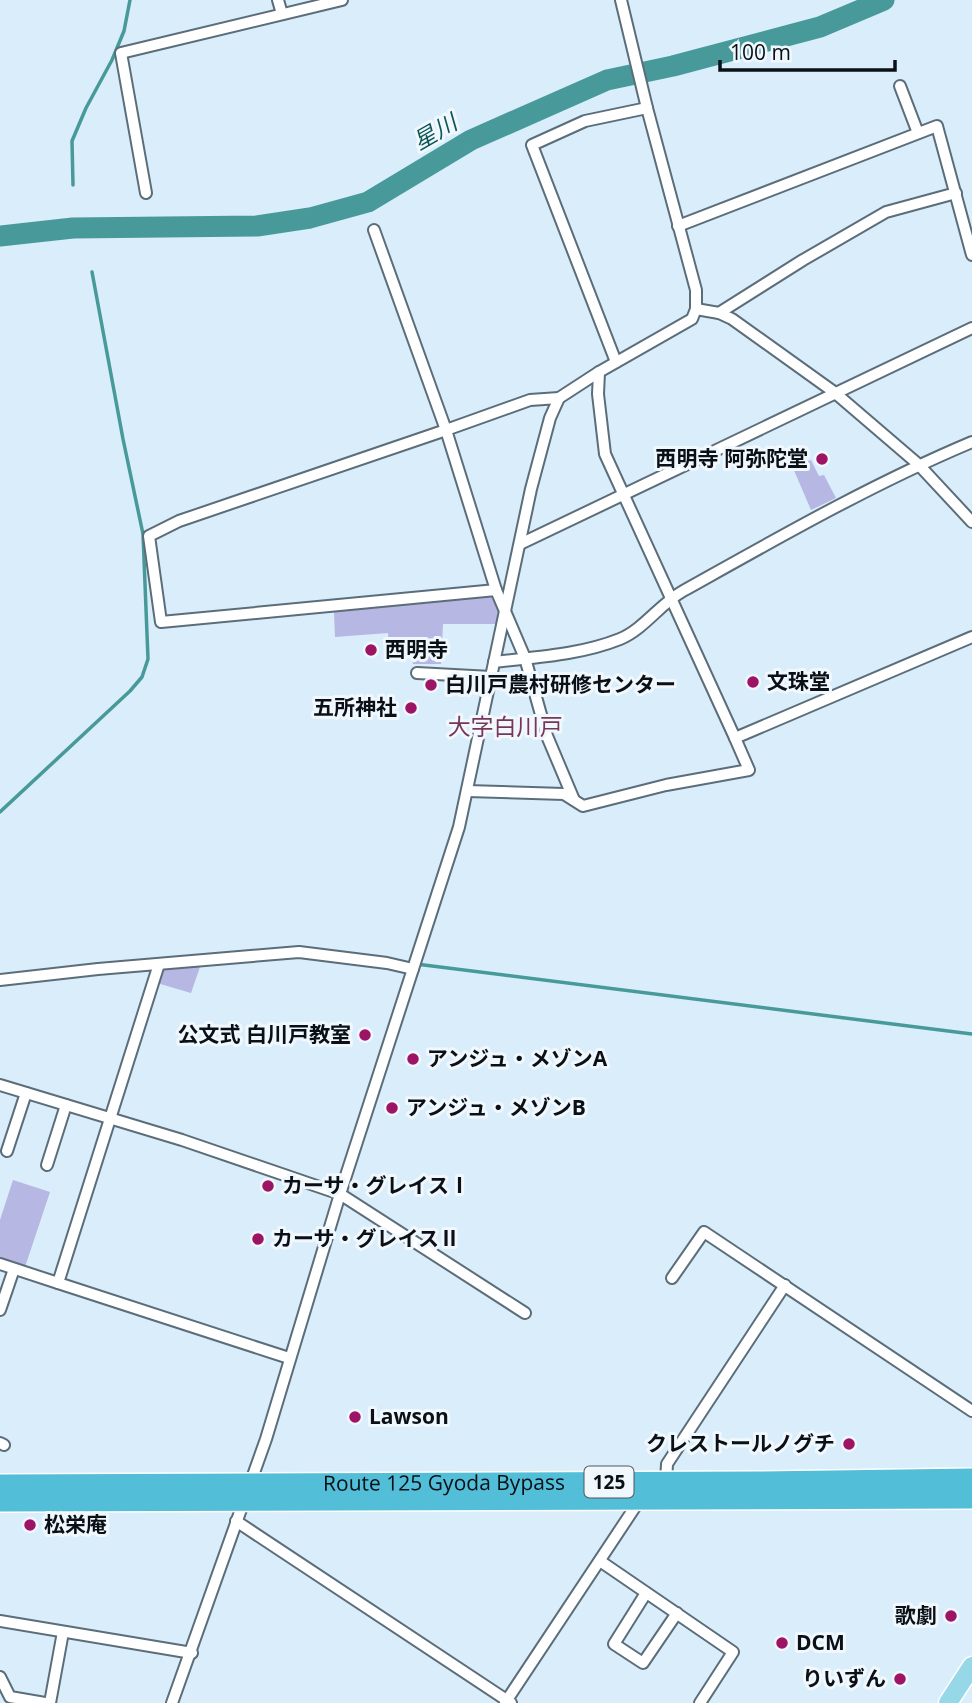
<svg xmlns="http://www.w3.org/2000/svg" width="972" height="1703" font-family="'Open Sans','Noto Sans JP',sans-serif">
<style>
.green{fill:#b6b7e2}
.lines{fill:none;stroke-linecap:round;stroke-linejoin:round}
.stream{stroke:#479a99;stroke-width:3.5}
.river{stroke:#479a99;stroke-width:21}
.street-casing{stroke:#5c6d7a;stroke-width:14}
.primary-casing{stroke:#fff;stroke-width:21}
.highway-casing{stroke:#fff;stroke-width:24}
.street{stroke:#fff;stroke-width:10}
.primary{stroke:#97d8e8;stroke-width:18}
.highway{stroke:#52bed8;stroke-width:21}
.poi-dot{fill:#9d1464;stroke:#f0f8fe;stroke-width:2.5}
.labels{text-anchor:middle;stroke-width:6;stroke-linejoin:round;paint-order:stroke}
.shield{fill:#f0f8fe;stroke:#4f565b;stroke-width:2}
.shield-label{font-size:19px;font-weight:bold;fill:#0a1015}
.poi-label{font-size:21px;font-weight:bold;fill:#0a1015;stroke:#f0f8fe;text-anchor:start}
.street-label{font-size:21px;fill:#0a1015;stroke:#f0f8fe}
.water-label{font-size:23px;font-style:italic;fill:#0d5756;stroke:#f0f8fe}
.neighbourhood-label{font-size:23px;fill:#783656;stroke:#f0f8fe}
</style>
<rect width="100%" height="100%" fill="#d9edfb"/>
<g class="green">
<polygon points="811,460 819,476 824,475 836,498 811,510 793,468"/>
<polygon points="493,595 502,613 497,624 443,624 441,664 413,664 412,649 389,648 388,633 335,637 334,612"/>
<polygon points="197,963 200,967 191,993 157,983 162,967"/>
<polygon points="13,1180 50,1192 25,1267 0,1259 0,1220"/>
</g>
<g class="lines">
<g class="stream">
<polyline points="73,185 72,141 86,108 112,60 124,31 130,0"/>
<polyline points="0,812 130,691 142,677 148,659 143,534 123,439 92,272"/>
<polyline points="416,964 972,1034"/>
</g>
<polyline class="river" points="0,236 73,228 257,226 310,218 368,202 471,140 607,80 673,66 820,27 884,0"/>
<g class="street-casing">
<g id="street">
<polyline points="278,0 282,14"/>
<polyline points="900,86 918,133"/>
<polyline points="146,193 121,53 342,0"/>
<polyline points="678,226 937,126 972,255"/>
<polyline points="374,230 446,430 179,521 149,536 161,622 496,590 525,658 547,736 574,800"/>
<polyline points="696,309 719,313 732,319 834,392 918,464 972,522"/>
<polyline points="719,313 803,260 886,212 956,193"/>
<polyline points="616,362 532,145 585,121 647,108"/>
<polyline points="599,372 598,394 605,454 735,738 972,637"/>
<polyline points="520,544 972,328"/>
<polyline points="496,590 446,430 530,400 559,398"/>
<path d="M 494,662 C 536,657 580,655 620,639 C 644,629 660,604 683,591 C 778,538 872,484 972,442"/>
<polyline points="417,673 491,677"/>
<polyline points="467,791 564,794 583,806 666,785 749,770 735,738"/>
<polyline points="159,964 58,1283 289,1358"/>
<polyline points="0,980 98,969 299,952 387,963 413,969"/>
<polyline points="0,1085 182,1140 340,1194 525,1313"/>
<polyline points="7,1151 26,1093"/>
<polyline points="47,1165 66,1105"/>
<polyline points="0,1264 58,1283"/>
<polyline points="672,1278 704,1232 972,1411"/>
<polyline points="0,1310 14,1269"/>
<polyline points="0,1443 4,1445"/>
<polyline points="666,1482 667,1464 785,1285"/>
<polyline points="236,1521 511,1703"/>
<polyline points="600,1561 733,1652 700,1703"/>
<polyline points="646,1593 614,1644 643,1663 677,1613"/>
<polyline points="0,1621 192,1653"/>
<polyline points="0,1677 10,1697 45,1703"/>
<polyline points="50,1703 63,1632"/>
<polyline points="172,1703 266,1439 340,1194 459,827 531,489 550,418 559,398 599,372 692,319 696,309 696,290 647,108 621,0"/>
<polyline points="505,1703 641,1498"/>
</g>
</g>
<g class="primary-casing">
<polyline id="primary" points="948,1703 972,1666"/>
</g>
<g class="highway-casing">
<g id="highway">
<path id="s1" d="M 0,1485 L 755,1482 L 972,1479"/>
<polyline points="0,1501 972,1498"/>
</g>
</g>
<use href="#street" class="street"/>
<use href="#primary" class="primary"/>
<use href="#highway" class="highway"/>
</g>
<g class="poi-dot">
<circle cx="822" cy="459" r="7"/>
<circle cx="371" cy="650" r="7"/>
<circle cx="753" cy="682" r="7"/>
<circle cx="431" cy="685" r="7"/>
<circle cx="411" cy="708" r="7"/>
<circle cx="365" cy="1035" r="7"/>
<circle cx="413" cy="1059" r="7"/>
<circle cx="392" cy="1108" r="7"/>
<circle cx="268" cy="1186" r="7"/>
<circle cx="258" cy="1239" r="7"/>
<circle cx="355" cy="1417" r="7"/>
<circle cx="849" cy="1444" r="7"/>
<circle cx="30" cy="1525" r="7"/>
<circle cx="951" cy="1616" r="7"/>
<circle cx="782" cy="1643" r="7"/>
<circle cx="900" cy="1679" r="7"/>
</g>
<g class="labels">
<rect class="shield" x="584.5" y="1466.5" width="49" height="31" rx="5"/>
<g class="shield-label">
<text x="609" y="1489">125</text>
</g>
<g class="poi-label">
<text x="808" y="466" text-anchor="end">西明寺 阿弥陀堂</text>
<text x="385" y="657">西明寺</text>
<text x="767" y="689">文珠堂</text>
<text x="445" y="692">白川戸農村研修センター</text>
<text x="397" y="715" text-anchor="end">五所神社</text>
<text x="351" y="1042" text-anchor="end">公文式 白川戸教室</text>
<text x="427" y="1066">アンジュ・メゾンA</text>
<text x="406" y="1115">アンジュ・メゾンB</text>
<text x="282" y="1193">カーサ・グレイスⅠ</text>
<text x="272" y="1246">カーサ・グレイスⅡ</text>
<text x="369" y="1424">Lawson</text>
<text x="835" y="1451" text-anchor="end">クレストールノグチ</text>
<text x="44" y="1532">松栄庵</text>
<text x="937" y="1623" text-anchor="end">歌劇</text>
<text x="796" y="1650">DCM</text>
<text x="886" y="1686" text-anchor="end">りいずん</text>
</g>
<g class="street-label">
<text dy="7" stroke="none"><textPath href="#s1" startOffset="444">Route 125 Gyoda Bypass</textPath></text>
</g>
<g class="water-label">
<text transform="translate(435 132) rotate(-30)" y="8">星川</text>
</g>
<g class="neighbourhood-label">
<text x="505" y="735">大字白川戸</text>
</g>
</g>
<path d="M720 60v10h175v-10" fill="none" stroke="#0a1015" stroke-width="3.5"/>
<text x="730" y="60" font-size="21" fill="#0a1015" stroke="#f0f8fe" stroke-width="5" paint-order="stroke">100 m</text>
</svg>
